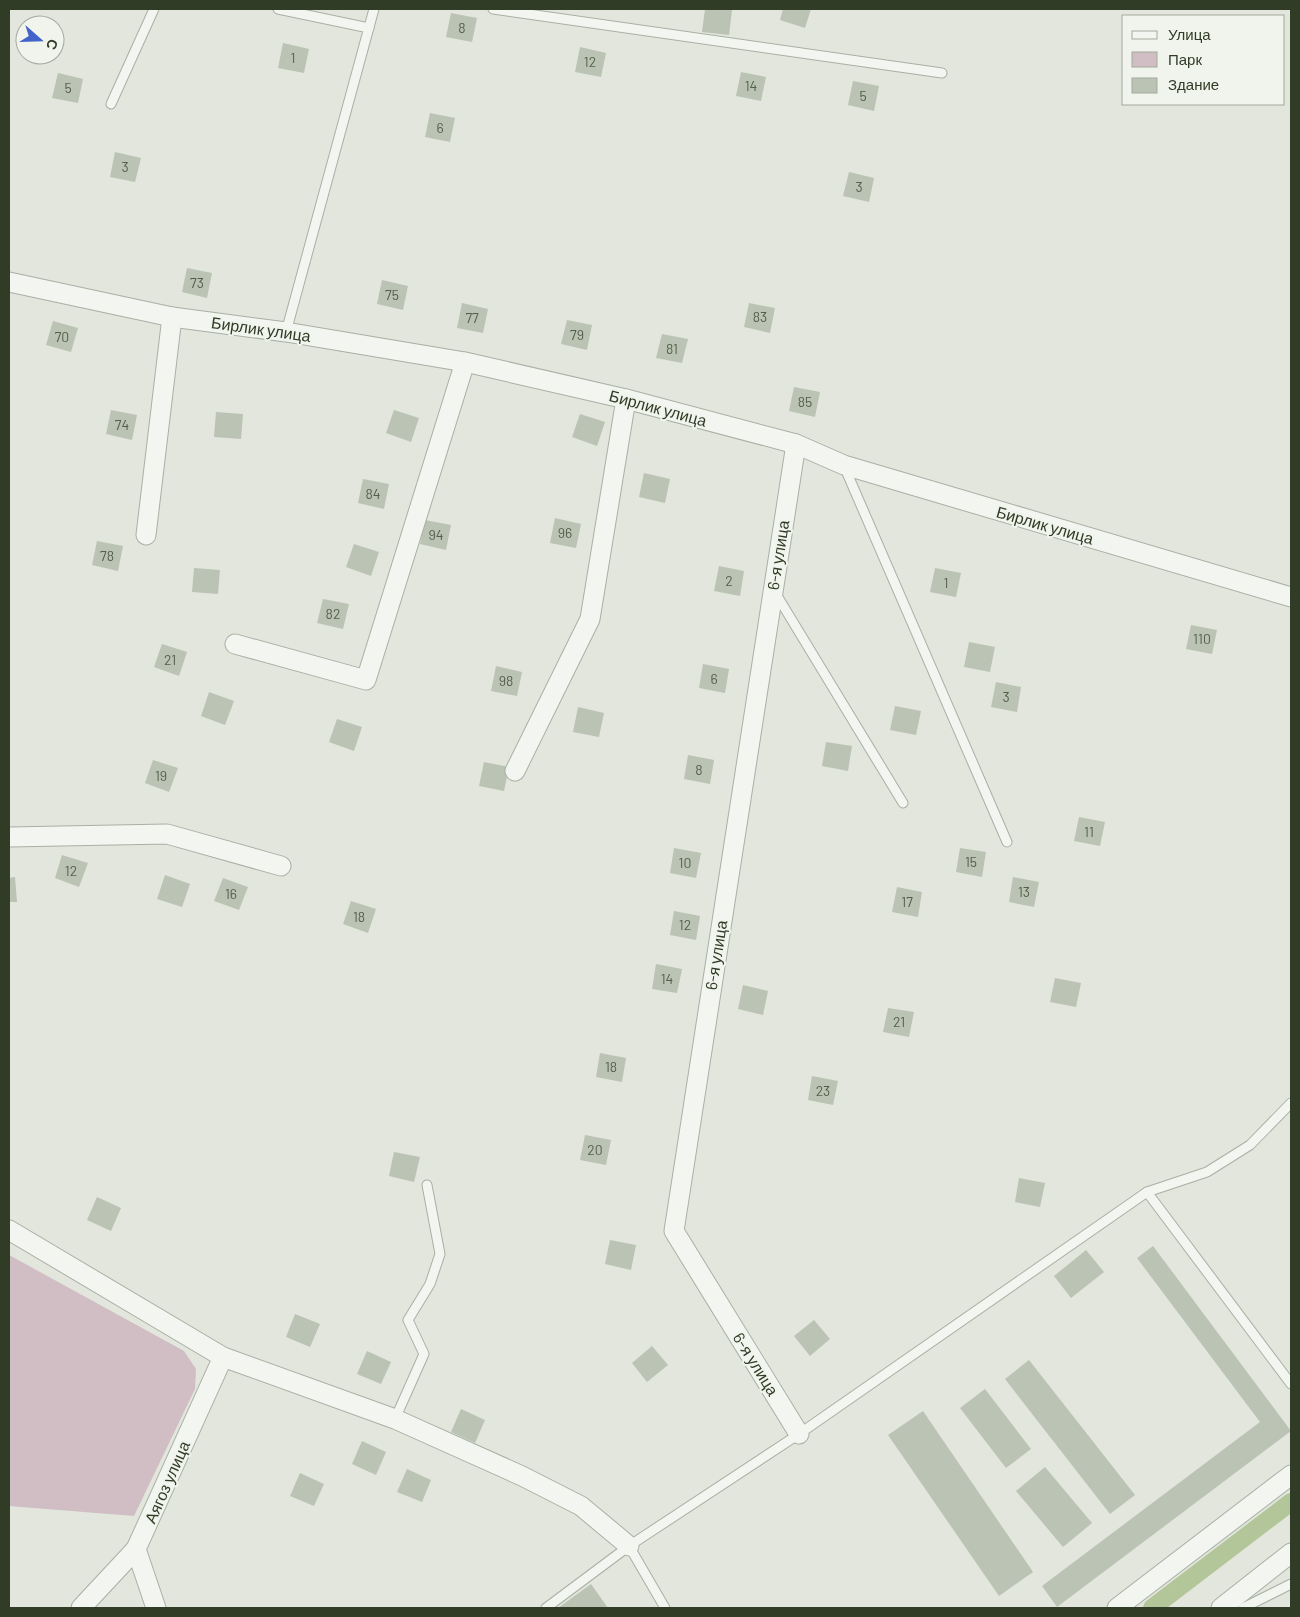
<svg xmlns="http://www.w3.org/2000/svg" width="1300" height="1617" font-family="Barlow,sans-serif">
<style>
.green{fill:#d0bec4}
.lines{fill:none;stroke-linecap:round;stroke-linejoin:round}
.canal{stroke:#b2c699;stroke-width:18}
.building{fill:#bbc3b4}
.service-casing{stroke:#a9b0a3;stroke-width:11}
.minor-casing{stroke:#a9b0a3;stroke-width:21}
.service{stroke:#f2f5f0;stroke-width:9}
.minor{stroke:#f2f5f0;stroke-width:19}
.labels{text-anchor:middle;stroke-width:4;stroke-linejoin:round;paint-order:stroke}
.number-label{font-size:14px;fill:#545e4a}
.street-label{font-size:16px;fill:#313c27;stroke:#f0f4ec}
</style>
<rect width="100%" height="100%" fill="#e2e6dd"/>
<polygon class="green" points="9,1255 184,1351 196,1369 195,1389 134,1516 9,1506"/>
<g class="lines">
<polyline class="canal" points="1152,1608 1291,1502"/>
</g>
<g class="building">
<polygon points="705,9 732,10 729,35 702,32"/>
<polygon points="783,9 811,9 805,28 780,20"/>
<polygon points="451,13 477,18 472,42 446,37"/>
<polygon points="283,43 309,49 304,73 278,68"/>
<polygon points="580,47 606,53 601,77 575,72"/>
<polygon points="741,72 766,77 761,101 736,96"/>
<polygon points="58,73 83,79 78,103 52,98"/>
<polygon points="853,81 879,86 874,111 848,105"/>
<polygon points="430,113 455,118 450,142 425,137"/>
<polygon points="115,152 141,158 135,182 110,177"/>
<polygon points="849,172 874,178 869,202 843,196"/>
<polygon points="187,268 212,273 207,298 182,292"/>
<polygon points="382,280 408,286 403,310 377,304"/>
<polygon points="462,303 488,309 483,333 457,328"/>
<polygon points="749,303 775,308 770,333 744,327"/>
<polygon points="567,320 592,325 587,350 561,344"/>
<polygon points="53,321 78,328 71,352 46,345"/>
<polygon points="662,334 688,339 682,363 656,358"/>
<polygon points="794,387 820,392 815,417 789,411"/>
<polygon points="111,410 137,415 132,440 106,434"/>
<polygon points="394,410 419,418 411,442 386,433"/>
<polygon points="216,412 243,414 241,439 214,437"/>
<polygon points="580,414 605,422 597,446 572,437"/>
<polygon points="644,473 670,479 665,503 639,497"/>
<polygon points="363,479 389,484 384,509 358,503"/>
<polygon points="555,518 581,524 576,548 550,543"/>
<polygon points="425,520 451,525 446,550 420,544"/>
<polygon points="97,541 123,546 118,571 92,565"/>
<polygon points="354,544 379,552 371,576 346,567"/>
<polygon points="719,566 744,571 740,596 714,591"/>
<polygon points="194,568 220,570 218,594 192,592"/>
<polygon points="935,568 961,573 956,597 930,592"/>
<polygon points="323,599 349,604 343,629 317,623"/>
<polygon points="1191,625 1217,630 1212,654 1186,649"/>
<polygon points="969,642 995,647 990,672 964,667"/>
<polygon points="162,644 187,652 179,676 154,667"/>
<polygon points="703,664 729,669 725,693 699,688"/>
<polygon points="496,666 522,672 517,696 491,691"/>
<polygon points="996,682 1021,687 1017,712 991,707"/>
<polygon points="209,692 234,701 225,725 201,716"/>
<polygon points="895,706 921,711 916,735 890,730"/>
<polygon points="578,707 604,713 599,737 573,732"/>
<polygon points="337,719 362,727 354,751 329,742"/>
<polygon points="826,742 852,746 848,771 822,766"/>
<polygon points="688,755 714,760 710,784 684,779"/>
<polygon points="153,760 178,768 169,792 145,783"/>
<polygon points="484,762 509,767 504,791 479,786"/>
<polygon points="1079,817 1105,822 1100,846 1074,841"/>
<polygon points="674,848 701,853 696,878 670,873"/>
<polygon points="960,848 986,852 982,877 956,872"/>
<polygon points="62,855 88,863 79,887 55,878"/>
<polygon points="165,875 190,884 182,907 157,899"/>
<polygon points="15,877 17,902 9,902 9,878"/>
<polygon points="1013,877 1039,882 1034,907 1009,902"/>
<polygon points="223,878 248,887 239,910 214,901"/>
<polygon points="897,887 922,892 918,917 892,912"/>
<polygon points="351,901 376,909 368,933 343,924"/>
<polygon points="674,911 700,916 696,940 670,935"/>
<polygon points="656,964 682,969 677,993 652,989"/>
<polygon points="1055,978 1081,983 1076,1007 1050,1002"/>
<polygon points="743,985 768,991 763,1015 738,1009"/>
<polygon points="888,1008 914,1012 909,1037 883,1032"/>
<polygon points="600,1053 626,1058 622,1082 596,1077"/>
<polygon points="812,1076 838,1081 833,1105 808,1100"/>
<polygon points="585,1135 611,1140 606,1165 580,1160"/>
<polygon points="394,1152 420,1157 414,1182 389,1176"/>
<polygon points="1019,1178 1045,1183 1040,1207 1015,1202"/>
<polygon points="97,1197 121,1208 111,1231 87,1220"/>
<polygon points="610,1240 636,1245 631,1270 605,1264"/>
<polygon points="1153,1246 1291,1431 1057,1607 1042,1586 1260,1422 1137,1258"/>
<polygon points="1086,1250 1104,1272 1071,1298 1054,1276"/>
<polygon points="295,1314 320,1324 310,1347 286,1337"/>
<polygon points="814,1320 830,1339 810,1356 794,1336"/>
<polygon points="652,1346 668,1365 647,1382 632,1363"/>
<polygon points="367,1351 391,1362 381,1384 357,1374"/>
<polygon points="1029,1360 1135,1495 1110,1514 1005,1379"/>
<polygon points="985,1389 1031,1449 1006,1468 960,1408"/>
<polygon points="461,1409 485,1420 475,1443 451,1432"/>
<polygon points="923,1411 1033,1572 999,1596 888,1435"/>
<polygon points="362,1441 386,1452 376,1475 352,1464"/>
<polygon points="1045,1467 1092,1523 1063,1547 1016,1491"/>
<polygon points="407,1469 431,1480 422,1502 397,1492"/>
<polygon points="300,1473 324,1484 314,1506 290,1496"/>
<polygon points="591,1584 608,1608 558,1608"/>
</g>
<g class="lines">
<g class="service-casing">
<g id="service">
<polyline points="278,9 369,28"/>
<polyline points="493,9 942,73"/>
<polyline points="111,104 154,9"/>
<polyline points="286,332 374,9"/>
<polyline points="844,466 1007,842"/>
<polyline points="776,594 903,803"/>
<polyline points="1147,1192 1291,1384"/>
<polyline points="395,1419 424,1354 408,1320 430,1284 440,1254 427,1185"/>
<polyline points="629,1546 665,1608"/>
<polyline points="546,1608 629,1546 799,1434 1147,1192 1207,1172 1250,1145 1291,1103"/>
<polyline points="1243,1608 1291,1584"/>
</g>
</g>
<g class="minor-casing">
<g id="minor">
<polyline points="9,282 172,317 286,332 465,362 626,399 796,444 844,465 1291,597"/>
<polyline points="796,444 674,1231 799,1434"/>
<polyline points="146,535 172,317"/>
<polyline points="235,644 366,680 465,362"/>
<polyline points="515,771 590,619 626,399"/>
<polyline points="9,837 167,834 281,866"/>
<polyline points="9,1230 223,1357 395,1419 522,1476 581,1506 629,1546"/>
<polyline points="81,1608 136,1549"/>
<polyline points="156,1608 136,1549 223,1357"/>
<polyline points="1117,1608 1291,1475"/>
<polyline points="1221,1608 1291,1553"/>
</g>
</g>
<use href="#service" class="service"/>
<use href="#minor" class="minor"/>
</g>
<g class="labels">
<g class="number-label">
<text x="462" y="33">8</text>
<text x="293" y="63">1</text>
<text x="590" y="67">12</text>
<text x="751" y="91">14</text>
<text x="68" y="93">5</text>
<text x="863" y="101">5</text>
<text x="440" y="133">6</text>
<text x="125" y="172">3</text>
<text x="859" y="192">3</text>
<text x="197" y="288">73</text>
<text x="392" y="300">75</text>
<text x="760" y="322">83</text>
<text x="472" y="323">77</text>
<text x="577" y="340">79</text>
<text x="62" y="342">70</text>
<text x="672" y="354">81</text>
<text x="805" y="407">85</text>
<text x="122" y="430">74</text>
<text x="373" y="499">84</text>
<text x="565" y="538">96</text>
<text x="436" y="540">94</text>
<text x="107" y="561">78</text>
<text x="729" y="586">2</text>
<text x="946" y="588">1</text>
<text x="333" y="619">82</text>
<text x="1202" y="644">110</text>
<text x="170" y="665">21</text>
<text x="714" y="684">6</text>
<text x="506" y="686">98</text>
<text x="1006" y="702">3</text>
<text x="699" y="775">8</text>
<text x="161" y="781">19</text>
<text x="1089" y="837">11</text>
<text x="971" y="867">15</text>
<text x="685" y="868">10</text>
<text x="71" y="876">12</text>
<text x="1024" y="897">13</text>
<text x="231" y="899">16</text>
<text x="907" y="907">17</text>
<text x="359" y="922">18</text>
<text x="685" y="930">12</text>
<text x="667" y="984">14</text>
<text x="899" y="1027">21</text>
<text x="611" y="1072">18</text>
<text x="823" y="1096">23</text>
<text x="595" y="1155">20</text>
</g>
<g class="street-label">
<text transform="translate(261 329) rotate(8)" y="6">Бирлик улица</text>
<text transform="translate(658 408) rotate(15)" y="6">Бирлик улица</text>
<text transform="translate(1045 525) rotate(16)" y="6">Бирлик улица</text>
<text transform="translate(778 555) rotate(-81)" y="6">6-я улица</text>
<text transform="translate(716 955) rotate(-81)" y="6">6-я улица</text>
<text transform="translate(756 1364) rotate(58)" y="6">6-я улица</text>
<text transform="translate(167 1482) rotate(-66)" y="6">Аягоз улица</text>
</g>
</g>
<rect width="1300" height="1617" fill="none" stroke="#313c27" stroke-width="20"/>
<rect x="1122" y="15" width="162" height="90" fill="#f0f4ec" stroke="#a4aa9d"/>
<rect x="1132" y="31" width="25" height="8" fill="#f2f5f0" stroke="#a4aa9d"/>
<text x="1168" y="40" font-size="15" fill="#313c27">Улица</text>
<rect x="1132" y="52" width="25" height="15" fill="#d0bec4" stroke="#a4aa9d"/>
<text x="1168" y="65" font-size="15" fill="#313c27">Парк</text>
<rect x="1132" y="78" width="25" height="15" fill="#bbc3b4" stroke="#a4aa9d"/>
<text x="1168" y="90" font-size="15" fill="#313c27">Здание</text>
<g transform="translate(40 40) rotate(110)"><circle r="24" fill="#f0f4ec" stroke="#a4aa9d"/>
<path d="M0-4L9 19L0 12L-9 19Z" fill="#4463c9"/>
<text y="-8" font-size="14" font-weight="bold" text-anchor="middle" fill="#313c27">С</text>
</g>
</svg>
